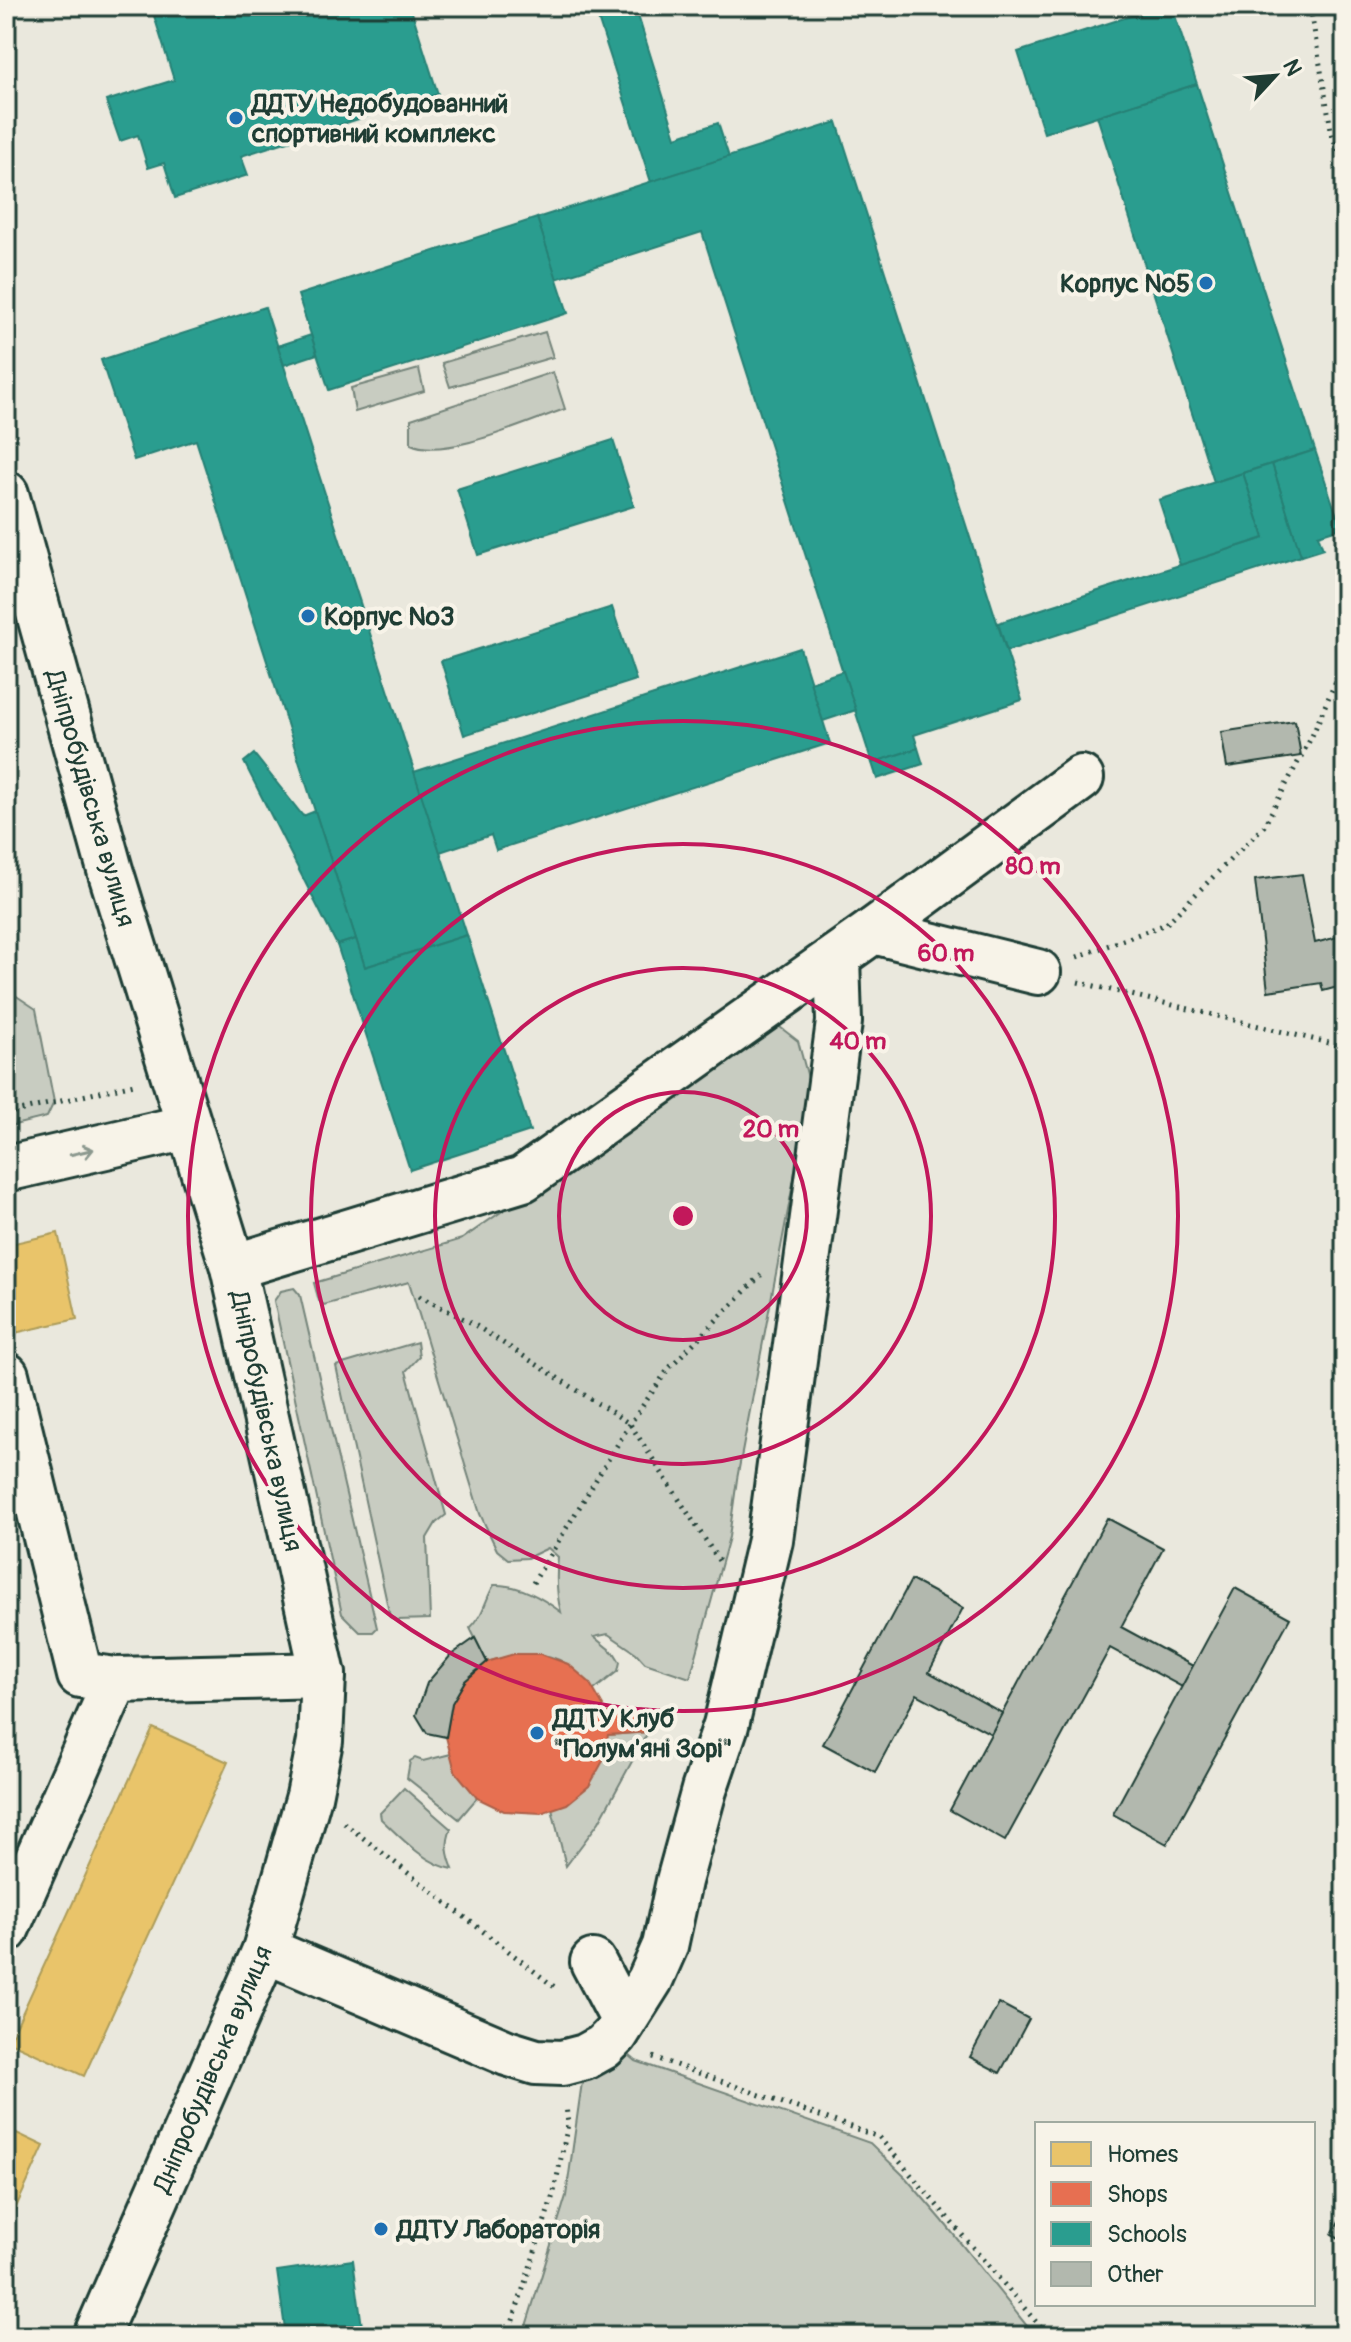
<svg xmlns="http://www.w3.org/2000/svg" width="1351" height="2342" font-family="Pangolin,sans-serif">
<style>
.green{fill:#c8ccc1;stroke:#74847a;stroke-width:2}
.homes{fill:#e9c46a;stroke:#ac9c5a;stroke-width:2}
.shops{fill:#e76f51;stroke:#ab6048;stroke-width:2}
.schools{fill:#2a9d8f;stroke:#278074;stroke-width:2}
.building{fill:#b2b8ae;stroke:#1f3d34;stroke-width:2}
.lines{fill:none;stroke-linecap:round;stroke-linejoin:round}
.minor-casing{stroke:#1f3d34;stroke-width:50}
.path{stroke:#1f3d34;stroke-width:5;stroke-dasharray:2 6;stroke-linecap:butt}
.minor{stroke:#f7f3e8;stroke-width:44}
.oneway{stroke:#8b988e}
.ring{fill:none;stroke:#c2185b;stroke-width:4}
.poi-dot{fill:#1f6fb2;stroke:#f7f3e8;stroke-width:3}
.labels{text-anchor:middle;stroke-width:8;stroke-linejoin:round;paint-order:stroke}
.poi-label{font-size:26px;font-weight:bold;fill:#1f3d34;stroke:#f7f3e8;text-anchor:start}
.street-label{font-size:26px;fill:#1f3d34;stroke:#f7f3e8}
.centre{fill:#c2185b;stroke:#f7f3e8;stroke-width:4}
.ring-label{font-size:24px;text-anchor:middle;font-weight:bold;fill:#c2185b;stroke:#f7f3e8;stroke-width:8;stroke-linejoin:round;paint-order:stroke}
</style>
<rect width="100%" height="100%" fill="#eae8dd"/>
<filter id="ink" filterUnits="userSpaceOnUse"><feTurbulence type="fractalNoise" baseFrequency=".0125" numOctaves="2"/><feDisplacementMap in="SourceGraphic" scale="16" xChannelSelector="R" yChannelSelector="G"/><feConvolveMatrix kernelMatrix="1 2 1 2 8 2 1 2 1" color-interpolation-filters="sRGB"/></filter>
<g filter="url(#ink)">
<g class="green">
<polygon points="545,332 553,357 450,387 442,363"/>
<polygon points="419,369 424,391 355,412 351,388"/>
<path d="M 553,372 L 565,409 C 529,421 445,460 411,444 L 411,419 Z"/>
<polygon points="6,989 36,1009 54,1102 47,1117 6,1127"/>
<path d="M 776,1024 L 798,1041 L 811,1089 L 737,1479 L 729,1537 L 690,1678 L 645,1663 L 636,1653 L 608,1634 L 594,1637 L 615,1654 L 620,1662 L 618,1671 L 594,1690 C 585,1682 577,1670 567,1664 C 541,1648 514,1654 487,1662 L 470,1628 C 484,1615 485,1600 494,1585 C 519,1584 542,1598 561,1612 C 556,1594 556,1576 558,1557 L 548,1548 L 527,1558 L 508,1559 L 497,1550 L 480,1514 L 409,1282 L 324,1305 L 319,1301 L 314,1283 L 462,1239 L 771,1025 Z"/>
<polygon points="294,1288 300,1295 377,1628 373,1632 360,1632 342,1614 274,1301 281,1291"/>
<polygon points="417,1342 419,1357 406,1371 446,1515 436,1523 427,1538 430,1619 397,1620 390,1617 336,1366"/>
<polygon points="648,1732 599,1822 566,1866 552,1809 608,1735"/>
<polygon points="451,1754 477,1798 459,1819 407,1778 410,1761 415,1758 423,1761"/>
<path d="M 404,1788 L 451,1829 C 445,1844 447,1854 453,1869 C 426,1865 400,1837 381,1819 L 380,1813 Z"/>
<polygon points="622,2049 636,2061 870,2143 905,2177 942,2220 1035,2336 523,2336 566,2196 583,2075"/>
</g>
<g class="homes">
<polygon points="58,1233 77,1319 6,1335 6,1245"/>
<polygon points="153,1728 228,1762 84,2076 9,2042"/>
<polygon points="6,2128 44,2146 6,2229"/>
</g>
<polygon class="shops" points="514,1654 541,1654 568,1664 589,1682 603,1706 604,1713 646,1709 648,1732 608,1735 603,1761 589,1786 567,1804 541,1813 504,1811 477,1798 455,1771 446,1737 452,1703 465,1681 487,1662"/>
<g class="schools">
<polygon points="151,6 410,6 438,94 241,156 248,175 175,198 164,163 148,168 138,135 120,141 106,101 174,80"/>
<polygon points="594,6 635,6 676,137 718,123 729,157 651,182"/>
<polygon points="1162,6 1172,6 1197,84 1044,133 1018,52"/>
<polygon points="1197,84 1315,450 1214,482 1097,116"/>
<polygon points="837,122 1022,700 914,735 918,748 872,763 702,232 556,279 537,218"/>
<polygon points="537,218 568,313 329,390 298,295"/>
<polygon points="265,307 467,935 365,967 196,440 134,460 101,360"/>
<polygon points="311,335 317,354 284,365 278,346"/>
<polygon points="613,440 634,506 478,555 457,489"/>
<polygon points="1315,450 1341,528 1318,535 1323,549 1301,556 1272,464"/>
<polygon points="1272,464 1301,556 1007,651 998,623 1264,538 1243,473"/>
<polygon points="1243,473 1264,538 1180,565 1159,500"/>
<polygon points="612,607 636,680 464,735 441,661"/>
<polygon points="800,648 830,743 496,850 491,835 440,852 414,772"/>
<polygon points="843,671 856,710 823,721 810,682"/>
<polygon points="918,748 923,764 877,779 872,763"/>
<polygon points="254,754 303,816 315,811 356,939 337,945 244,762"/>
<polygon points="467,935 530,1131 410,1170 337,945 356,939 365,967"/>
<polygon points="353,2260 363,2334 378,2332 379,2336 286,2336 277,2271"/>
</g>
<g class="building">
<polygon points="1295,721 1301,756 1227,767 1221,732"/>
<polygon points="1302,874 1315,943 1345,935 1345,985 1323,991 1321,983 1268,991 1255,880"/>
<polygon points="1107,1518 1163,1548 1121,1627 1193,1666 1182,1687 1110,1648 1005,1841 950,1810"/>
<polygon points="911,1580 963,1608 929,1672 1002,1713 991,1734 917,1694 875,1772 823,1744"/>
<polygon points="1235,1588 1290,1618 1167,1844 1113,1814"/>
<polygon points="475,1638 487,1662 465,1681 452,1703 446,1737 427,1733 416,1715 427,1683 451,1655"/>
<polygon points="999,2003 1029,2019 1000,2073 970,2057"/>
<polygon points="1345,2210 1345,2241 1332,2234"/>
</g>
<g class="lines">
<g class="minor-casing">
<g id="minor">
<polyline points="6,494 110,870 233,1267 323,1675 320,1741 309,1796 265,1950 96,2336"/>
<polyline points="873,931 1081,778"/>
<polyline points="6,1169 188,1127"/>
<polyline points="233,1267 523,1179 873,931 1038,972"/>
<polyline points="6,1375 80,1675 116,1680"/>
<polyline points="6,1930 116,1680 323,1675"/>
<polyline points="265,1950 507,2053 536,2062 562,2063 585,2057 603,2047 616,2034 650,1980 665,1946 679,1881 704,1790 726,1725 770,1540 839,1022 837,957"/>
<polyline points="593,1962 624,2021"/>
</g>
</g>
<g class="path">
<polyline points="1300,6 1311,12 1332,135 1345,171"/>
<polyline points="1311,12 1322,6"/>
<polyline points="1077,957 1166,924 1264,826 1312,736 1338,676 1345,670"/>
<polyline points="1078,982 1345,1047"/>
<polyline points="6,1114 134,1084"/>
<polyline points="419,1296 470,1322 630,1424 721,1564"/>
<polyline points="533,1583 630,1424 669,1368 761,1275"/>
<polyline points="344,1823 557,1989"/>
<polyline points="653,2057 879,2137 1048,2336"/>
<polyline points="508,2336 554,2192 568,2124 566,2106"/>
</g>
<use href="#minor" class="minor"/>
</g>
<defs><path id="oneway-shaft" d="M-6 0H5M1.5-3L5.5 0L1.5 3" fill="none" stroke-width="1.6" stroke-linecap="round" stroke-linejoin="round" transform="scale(2)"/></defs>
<use class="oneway" href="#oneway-shaft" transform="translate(82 1152) rotate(-13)"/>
</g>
<g class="ring">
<circle cx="683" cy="1216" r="124"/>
<circle cx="683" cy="1216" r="248"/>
<circle cx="683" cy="1216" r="372"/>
<circle cx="683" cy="1216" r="495"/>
</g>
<g class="poi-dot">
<circle cx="236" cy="118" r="8"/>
<circle cx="1206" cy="283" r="8"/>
<circle cx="308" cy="616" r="8"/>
<circle cx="537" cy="1733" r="8"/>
<circle cx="381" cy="2229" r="8"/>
</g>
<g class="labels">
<g class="poi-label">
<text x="252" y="112">ДДТУ Недобудованний<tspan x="252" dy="30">спортивний комплекс</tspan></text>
<text x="1190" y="292" text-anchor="end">Корпус №5</text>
<text x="324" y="625">Корпус №3</text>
<text x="553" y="1727">ДДТУ Клуб<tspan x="553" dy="30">"Полум'яні Зорі"</tspan></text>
<text x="397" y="2238">ДДТУ Лабораторія</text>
</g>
<g class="street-label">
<text transform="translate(91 798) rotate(74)" y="9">Дніпробудівська вулиця</text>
<text transform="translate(267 1421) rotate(78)" y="9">Дніпробудівська вулиця</text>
<text transform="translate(212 2069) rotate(-67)" y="9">Дніпробудівська вулиця</text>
</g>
</g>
<circle cx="683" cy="1216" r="12" class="centre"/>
<g class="ring-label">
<text x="1033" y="874">80 m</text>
<text x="946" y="961">60 m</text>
<text x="858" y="1049">40 m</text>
<text x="771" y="1137">20 m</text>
</g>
<rect width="1351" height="2342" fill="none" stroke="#f7f3e8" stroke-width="32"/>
<rect x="16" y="16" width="1319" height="2310" fill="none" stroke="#1f3d34" stroke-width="3" filter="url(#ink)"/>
<rect x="1035" y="2122" width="280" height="184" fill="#f7f3e8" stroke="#a1aaa0" stroke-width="2"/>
<rect x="1051" y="2142" width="40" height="24" fill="#e9c46a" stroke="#a1aaa0" stroke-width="2"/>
<text x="1107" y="2162" font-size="24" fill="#1f3d34">Homes</text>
<rect x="1051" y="2182" width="40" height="24" fill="#e76f51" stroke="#a1aaa0" stroke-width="2"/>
<text x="1107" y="2202" font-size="24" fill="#1f3d34">Shops</text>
<rect x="1051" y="2222" width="40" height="24" fill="#2a9d8f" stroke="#a1aaa0" stroke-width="2"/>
<text x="1107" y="2242" font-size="24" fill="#1f3d34">Schools</text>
<rect x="1051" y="2262" width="40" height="24" fill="#b2b8ae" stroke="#a1aaa0" stroke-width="2"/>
<text x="1107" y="2282" font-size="24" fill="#1f3d34">Other</text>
<g transform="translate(1275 76) rotate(64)" stroke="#f7f3e8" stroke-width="6" paint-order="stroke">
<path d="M0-6L14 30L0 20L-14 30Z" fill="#1f3d34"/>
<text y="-12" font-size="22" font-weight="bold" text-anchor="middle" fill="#1f3d34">N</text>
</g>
</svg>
